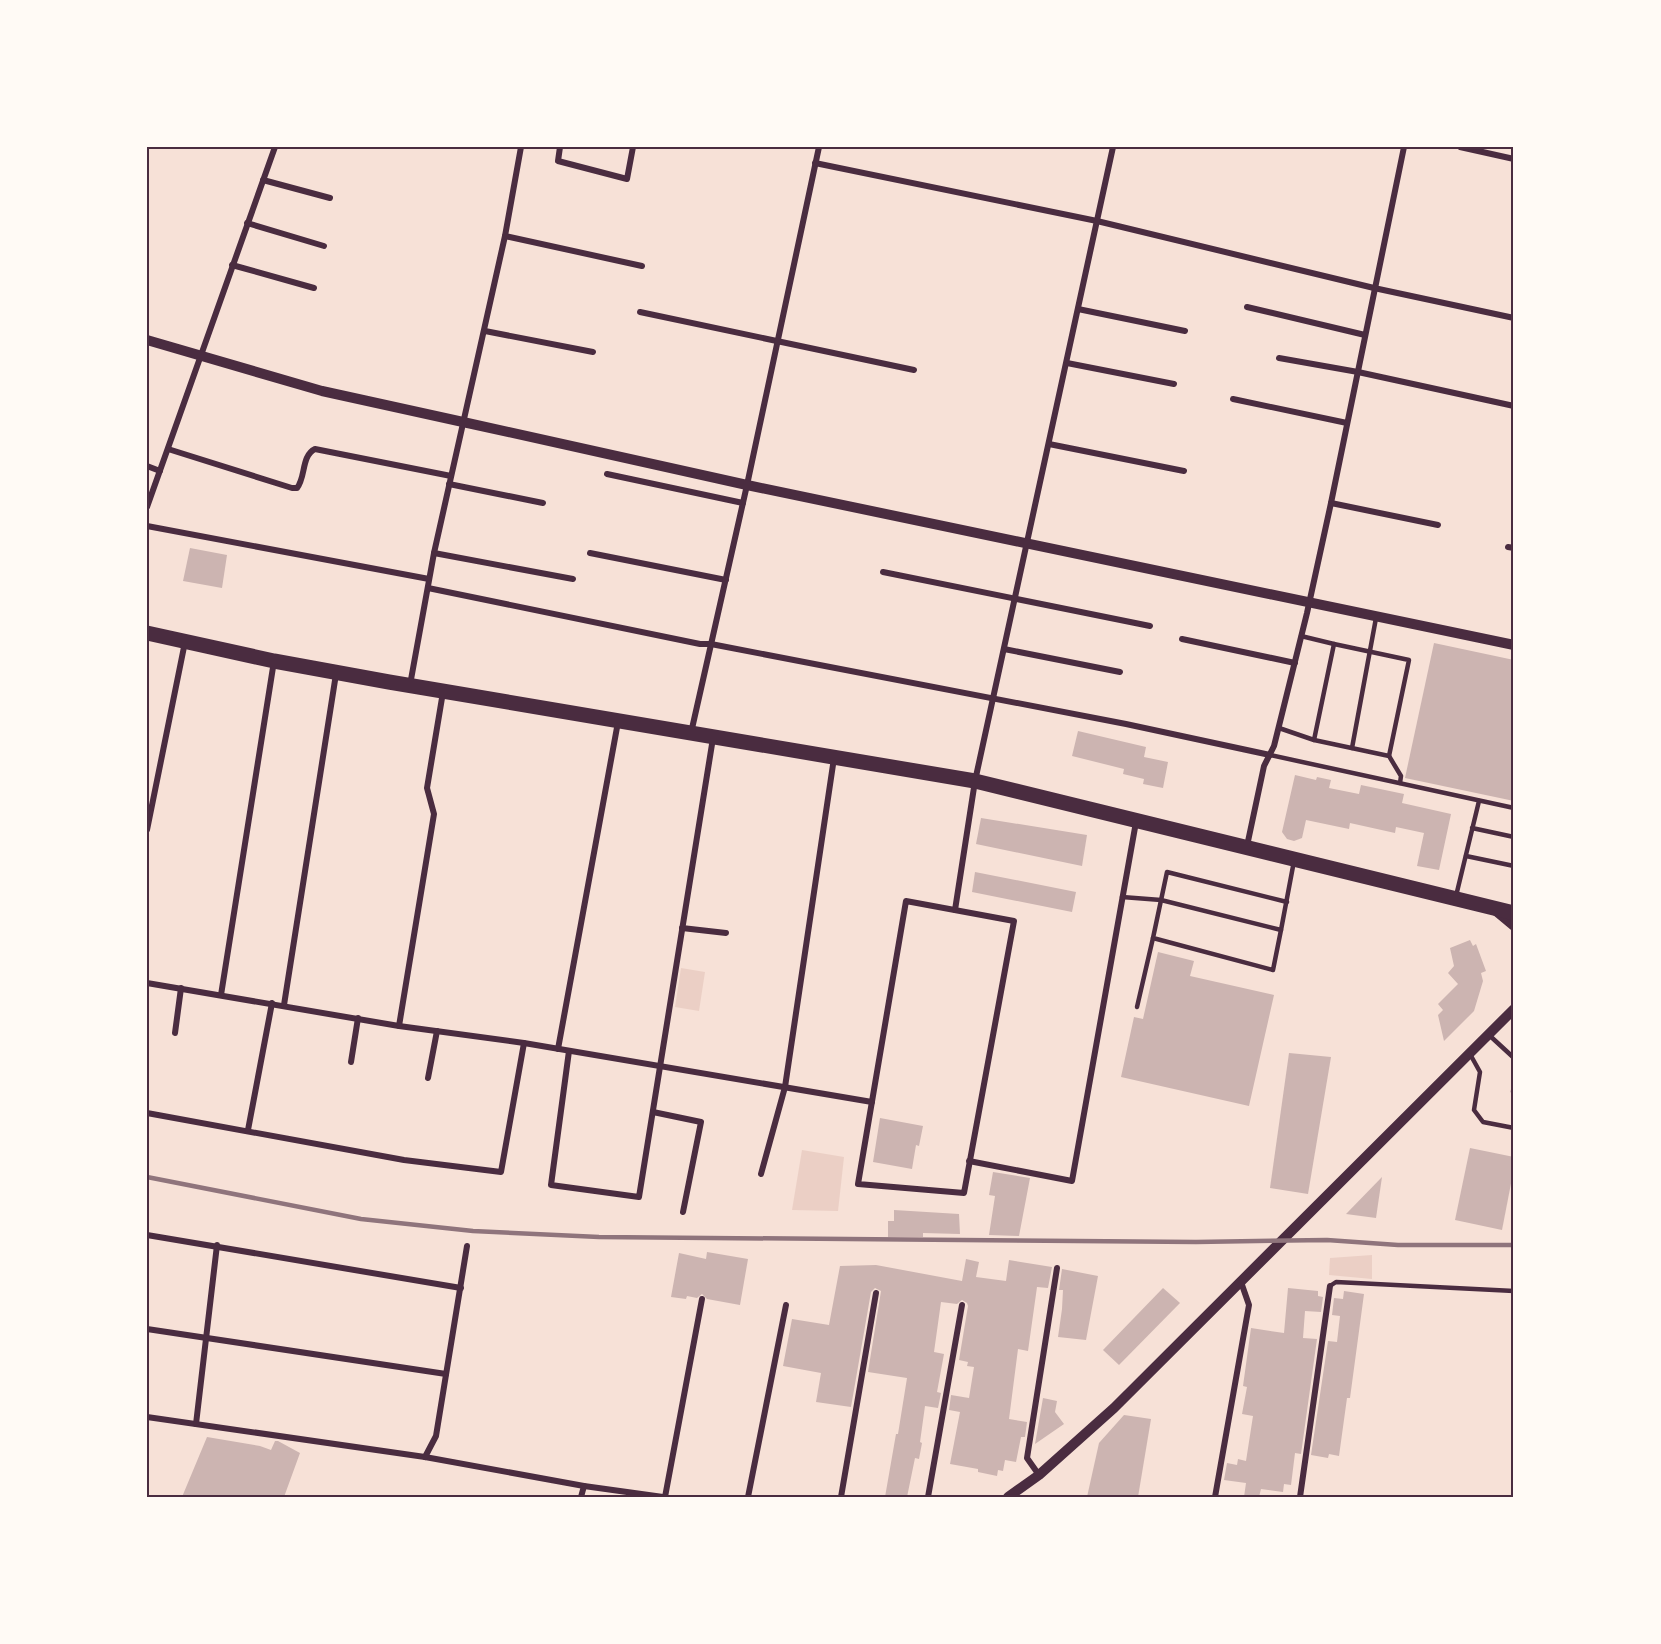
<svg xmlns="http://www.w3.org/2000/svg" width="1661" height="1644" font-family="Cabin,sans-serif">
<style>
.green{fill:#ebcfc5}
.building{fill:#ccb4b1}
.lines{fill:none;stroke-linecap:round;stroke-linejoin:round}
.service{stroke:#4a2c40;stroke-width:4.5}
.minor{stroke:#4a2c40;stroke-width:6}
.tertiary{stroke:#4a2c40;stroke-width:10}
.primary{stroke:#4a2c40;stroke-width:15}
.rail{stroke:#8f747c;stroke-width:4.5}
.neatline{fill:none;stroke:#4a2c40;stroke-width:2}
</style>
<rect width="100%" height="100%" fill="#f7e1d7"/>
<g class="green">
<polygon points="681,968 705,972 699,1011 675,1007"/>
<polygon points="802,1150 844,1157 838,1211 792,1210"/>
<polygon points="1372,1255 1372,1279 1329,1275 1330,1258"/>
</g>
<g class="building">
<polygon points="190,548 227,555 222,588 183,581"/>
<polygon points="1434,643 1514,660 1514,801 1405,778"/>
<polygon points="1078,731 1146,747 1144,757 1168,762 1163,788 1143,784 1144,779 1123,774 1124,769 1072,756"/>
<polygon points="1295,775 1316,780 1317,777 1331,780 1329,788 1359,794 1361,785 1404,794 1402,803 1451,814 1439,870 1417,866 1424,833 1396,827 1395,833 1350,823 1349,829 1306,820 1302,838 1294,841 1287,839 1282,832"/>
<polygon points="981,818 1087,835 1082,866 976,844"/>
<polygon points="975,872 1076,892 1072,912 972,892"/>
<polygon points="1470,940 1473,946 1476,944 1486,971 1481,973 1483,981 1474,1011 1444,1041 1438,1015 1443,1010 1438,1004 1458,984 1448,973 1454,966 1450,948"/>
<polygon points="1158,952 1194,961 1190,976 1274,995 1249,1106 1121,1077 1134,1017 1143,1019"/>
<polygon points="1289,1053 1331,1057 1308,1194 1270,1188"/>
<polygon points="880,1118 923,1126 919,1146 916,1145 912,1169 873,1162"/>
<polygon points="1470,1148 1514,1157 1514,1168 1502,1230 1455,1220"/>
<polygon points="993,1172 1030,1178 1019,1236 989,1235 995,1196 989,1195"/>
<polygon points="1382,1177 1376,1218 1346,1214"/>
<polygon points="894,1210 959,1214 960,1234 923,1233 923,1237 888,1237 888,1221 894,1221"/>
<polygon points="707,1252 748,1259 740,1305 707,1299 702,1294 697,1298 687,1296 686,1299 671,1297 679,1253 706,1259"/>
<polygon points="966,1259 979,1262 976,1277 1006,1281 1009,1260 1052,1267 1048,1288 1037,1287 1028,1351 1018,1349 1009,1419 1027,1422 1025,1437 1021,1437 1016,1462 1005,1460 1003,1471 998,1470 997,1476 978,1472 978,1469 950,1464 960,1412 949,1410 951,1395 969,1398 974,1367 967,1366 968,1362 959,1360 968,1306 967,1303 962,1300 957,1304 941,1302 934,1352 944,1354 937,1392 941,1393 938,1408 925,1406 920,1442 922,1443 919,1459 915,1458 907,1497 885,1497 896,1434 898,1434 907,1378 868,1372 881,1291 875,1288 871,1292 851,1407 816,1402 821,1373 783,1366 792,1319 829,1325 840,1266 876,1265 962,1281"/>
<polygon points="1062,1269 1098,1276 1086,1340 1058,1337 1062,1309 1063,1290 1059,1290"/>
<polygon points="1163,1288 1180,1303 1119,1365 1103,1350"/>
<polygon points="1288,1288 1318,1291 1318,1296 1323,1297 1321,1312 1305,1311 1303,1338 1317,1339 1301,1454 1295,1453 1291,1485 1284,1484 1283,1492 1261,1489 1259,1497 1244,1497 1246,1483 1224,1480 1227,1463 1237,1465 1238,1459 1246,1461 1253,1416 1242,1414 1247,1387 1243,1386 1251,1328 1284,1333"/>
<polygon points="1344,1291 1364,1294 1350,1398 1347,1398 1339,1456 1329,1454 1328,1458 1311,1455 1328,1341 1337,1342 1340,1316 1332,1315 1334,1298 1343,1299"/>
<polygon points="1043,1398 1057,1401 1055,1412 1064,1424 1035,1444"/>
<polygon points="1124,1415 1151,1419 1138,1497 1087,1497 1099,1443"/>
<polygon points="207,1437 260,1446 271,1450 275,1441 278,1441 300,1453 284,1497 182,1497"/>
</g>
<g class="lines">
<g class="service">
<polyline points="1301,636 1334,644"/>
<polyline points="1279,728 1314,740 1389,756 1401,776 1400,783"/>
<polyline points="1314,740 1334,644 1409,660 1389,756"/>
<polyline points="1352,748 1376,618"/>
<polyline points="1270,755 1514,808"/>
<polyline points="1472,828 1514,837"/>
<polyline points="1466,856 1514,866"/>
<polyline points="1456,896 1479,801"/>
<polyline points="1122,897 1161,900 1281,930 1294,861"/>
<polyline points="1281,930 1273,970 1153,938 1167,872 1287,902"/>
<polyline points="1137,1007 1153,938"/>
<polyline points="1489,1035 1514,1058"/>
<polyline points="1470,1054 1480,1072 1474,1110 1483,1122 1514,1128"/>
<polyline points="1513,1092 1514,1082"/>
<polyline points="1330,1286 1336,1282 1514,1291"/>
</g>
<g class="minor">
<polyline points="560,147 558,161 627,179 633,147"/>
<polyline points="1460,147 1514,159"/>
<polyline points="815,163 1097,221 1374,288 1514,318"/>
<polyline points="263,180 330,198"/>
<polyline points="247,223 324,246"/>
<polyline points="505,236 642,266"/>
<polyline points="232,265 314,288"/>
<polyline points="1247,307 1365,335"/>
<polyline points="1078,309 1185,331"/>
<polyline points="640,312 914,370"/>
<polyline points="485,331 593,352"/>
<polyline points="1279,358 1358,372 1514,406"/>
<polyline points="1067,363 1174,384"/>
<polyline points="1233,399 1347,423"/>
<polyline points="1049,444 1184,471"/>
<path d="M 168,449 L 292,488 L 297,488 C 306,477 301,456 315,449 L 451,476"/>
<polyline points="147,466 160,471"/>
<polyline points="607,474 743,503"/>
<polyline points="449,484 543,503"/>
<polyline points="1331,503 1438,525"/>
<polyline points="147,507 275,147"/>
<polyline points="147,526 429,579"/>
<polyline points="1508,547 1514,548"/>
<polyline points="434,553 573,579"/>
<polyline points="590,553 726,580"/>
<polyline points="883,572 1150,626"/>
<polyline points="428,588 700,644 711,644 1126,724 1270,755"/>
<polyline points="1182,639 1295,663"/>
<polyline points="1004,649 1120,672"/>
<polyline points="410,685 434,553 505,236 521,147"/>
<polyline points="691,733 747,485 819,147"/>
<polyline points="147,830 185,642"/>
<polyline points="1247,846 1264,766 1274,746 1307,613 1331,503 1404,147"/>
<polygon points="906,901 1014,921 964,1193 858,1184"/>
<polyline points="955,910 975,781 1113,147"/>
<polyline points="682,928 726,933"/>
<polyline points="147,983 399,1026 524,1043 872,1102"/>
<polyline points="221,995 274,661"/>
<polyline points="284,1005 336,674"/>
<polyline points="399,1026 434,814 427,788 443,692"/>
<polyline points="175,1033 181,988"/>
<polyline points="558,1049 618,722"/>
<polyline points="569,1051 551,1185 639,1197 713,738"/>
<polyline points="351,1062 358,1018"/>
<polyline points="428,1078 437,1031"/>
<polyline points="653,1112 701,1122 683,1212"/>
<polyline points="147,1113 404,1160 501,1172 524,1043"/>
<polyline points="248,1130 272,1003"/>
<polyline points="969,1161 1072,1181 1136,822"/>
<polyline points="761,1174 785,1087 834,758"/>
<polyline points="147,1235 461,1288"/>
<polyline points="147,1329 446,1374"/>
<polyline points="147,1417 425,1457 584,1486 663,1497"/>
<polyline points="196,1424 217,1245"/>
<polyline points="425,1457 436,1436 467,1246"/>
<polyline points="1039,1475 1027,1458 1057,1268"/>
<polyline points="581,1497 584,1486"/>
<polyline points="665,1497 702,1299"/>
<polyline points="748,1497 786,1305"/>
<polyline points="841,1497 876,1293"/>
<polyline points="928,1497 962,1305"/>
<polyline points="1215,1497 1249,1305 1241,1282"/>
<polyline points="1300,1497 1330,1286"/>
</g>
<g class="tertiary">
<polyline points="147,340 322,391 463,422 747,485 1514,645"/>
<polyline points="1496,911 1514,926"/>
<polyline points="1008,1497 1039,1475 1114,1408 1514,1009"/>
</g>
<polyline class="primary" points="147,633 274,661 389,682 975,781 1514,913"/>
<polyline class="rail" points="147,1177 361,1219 473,1231 599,1237 1196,1242 1327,1240 1398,1245 1514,1245"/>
</g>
<rect width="1661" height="1644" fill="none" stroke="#fffaf5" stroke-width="297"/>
<rect x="148" y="148" width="1364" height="1348" class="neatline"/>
</svg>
